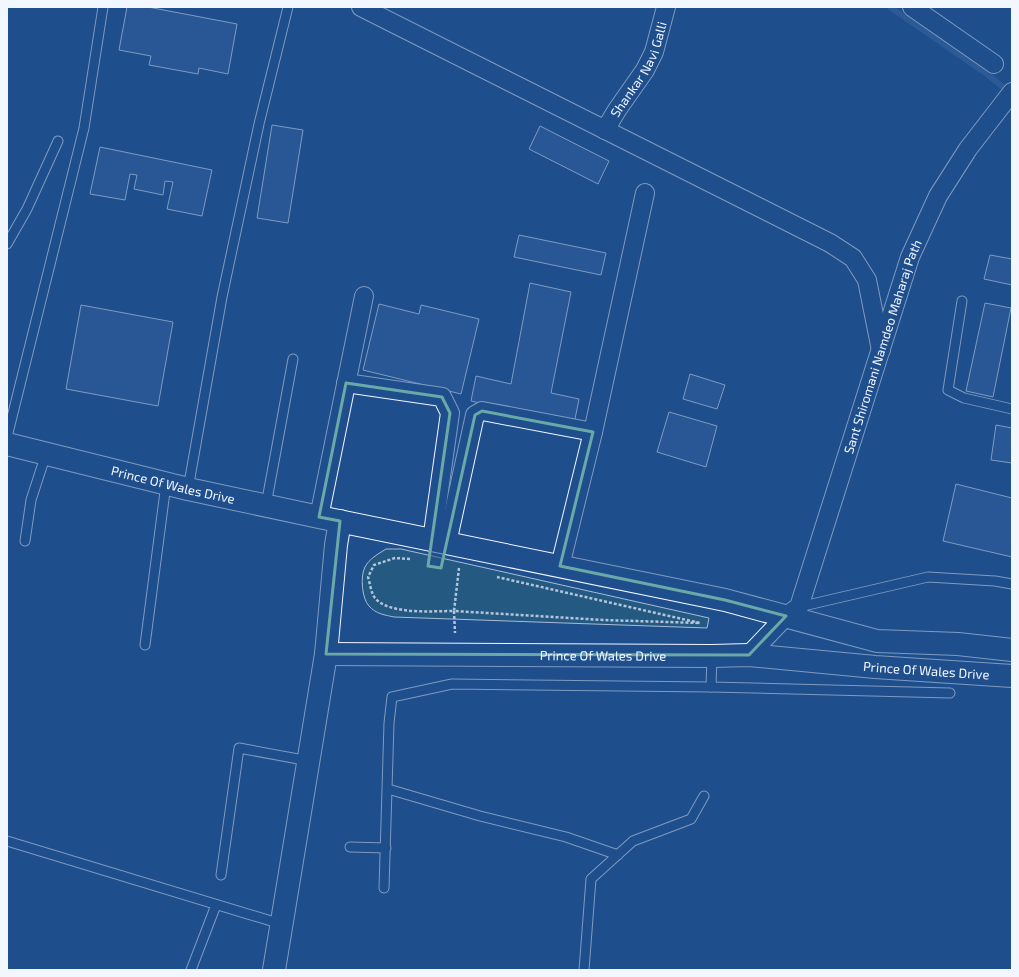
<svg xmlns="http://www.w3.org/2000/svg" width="1019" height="977" font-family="'Exo 2',sans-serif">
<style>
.green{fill:#245a82;stroke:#a8bbd7}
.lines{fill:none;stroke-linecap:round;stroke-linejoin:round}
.stream{stroke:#3b69a3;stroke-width:6}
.building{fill:#3563a3;stroke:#f2f6ff}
.lane-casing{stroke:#f2f6ff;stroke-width:11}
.street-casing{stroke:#f2f6ff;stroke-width:20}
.secondary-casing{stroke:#f2f6ff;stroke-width:24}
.path{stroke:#b3c4dc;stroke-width:2.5;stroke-dasharray:3 2;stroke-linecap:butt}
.lane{stroke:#1f4e8c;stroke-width:9}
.street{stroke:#1f4e8c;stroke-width:18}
.secondary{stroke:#1f4e8c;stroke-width:22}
.marked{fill:none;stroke:#6aa9a8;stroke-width:3;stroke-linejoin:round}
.labels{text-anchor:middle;stroke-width:3;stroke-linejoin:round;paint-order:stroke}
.street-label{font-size:13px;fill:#f2f6ff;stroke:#1f4e8c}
</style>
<rect width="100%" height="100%" fill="#1f4e8c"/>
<path class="green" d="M 386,549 L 401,549 L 709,618 L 707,628 L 394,617 C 385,615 376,614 369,606 C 362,599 360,576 365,567 C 369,559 378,554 386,549 Z"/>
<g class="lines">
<polyline class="stream" points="890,7 987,74 1009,92"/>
</g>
<g class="building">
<polygon points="127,7 148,7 237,24 228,74 199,68 198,74 149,65 151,56 119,50"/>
<polygon points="272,125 303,130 288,223 257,218"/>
<polygon points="540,126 609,161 598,184 529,149"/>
<polygon points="100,147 212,170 202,216 167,209 173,182 165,181 163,195 134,189 137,175 130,174 125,200 90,194"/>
<polygon points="519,235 606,253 601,275 514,257"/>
<polygon points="990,255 1012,259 1012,285 984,279"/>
<polygon points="530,283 571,292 551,393 579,399 574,424 471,401 476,376 511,384"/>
<polygon points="985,303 1011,308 993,397 966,391"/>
<polygon points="379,304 419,314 421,305 479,319 461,394 363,370"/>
<polygon points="81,305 173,322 158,406 66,389"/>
<polygon points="690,374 725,385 717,409 683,399"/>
<polygon points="669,412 717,426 706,467 657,452"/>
<polygon points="996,425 1012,428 1012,463 991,460"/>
<polygon points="956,484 1012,498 1012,557 943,541"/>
</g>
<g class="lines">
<g class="lane-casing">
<g id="lane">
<polyline points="7,244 27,209 58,141"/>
<polyline points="962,301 948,390 964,398 1012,409"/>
<polyline points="7,437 84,128 103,7"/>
<polyline points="188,489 222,297 259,124 288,7"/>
<polyline points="266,505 293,359"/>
<polyline points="25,541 31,500 46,454"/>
<polyline points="799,607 928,577 995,581 1012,584"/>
<polyline points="145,645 166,484"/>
<polyline points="711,687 950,693"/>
<polyline points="388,789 480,816 566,837 618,855"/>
<polyline points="7,841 281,924"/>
<polyline points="350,847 386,848"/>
<polyline points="221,875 239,748 309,761"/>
<polyline points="384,888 389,723 392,697 452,684 711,687 712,656"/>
<polyline points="191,970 216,905"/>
<polyline points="584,970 591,879 633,841 691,819 704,796"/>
</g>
</g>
<g class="street-casing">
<g id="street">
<polyline points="361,7 830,243 853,258 867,280 881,350"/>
<polyline points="912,7 994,64"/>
<path id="s1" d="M 605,130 L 617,110 L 645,70 L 654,52 L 666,7"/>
<polyline points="346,383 442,397 450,413 432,540"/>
<polyline points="593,432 645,193"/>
<polyline points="319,517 364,296"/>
<polyline points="447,543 475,415 482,411 593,432 560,566"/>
<path id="s2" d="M 749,655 L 786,616 L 799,607 L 910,257 L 938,196 L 968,149 L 1012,92"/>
</g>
</g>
<g class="secondary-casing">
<g id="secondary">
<path id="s3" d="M 7,444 L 188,489 L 319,517 L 725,600 L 877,641 L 958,644 L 1012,650"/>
<path id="s4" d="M 326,654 L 712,656 L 749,655 L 875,667 L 1012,676"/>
<polyline points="274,970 326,654 336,545 340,521"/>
</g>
</g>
<g class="path">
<path d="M 410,559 L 395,558 L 374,565 L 368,577 C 370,583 371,593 375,598 C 389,615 433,611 454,611 L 455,633"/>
<polyline points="459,568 454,611 603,620 700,623 497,577"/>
</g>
<use href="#lane" class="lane"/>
<use href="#street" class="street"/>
<use href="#secondary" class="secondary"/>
</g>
<path d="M0 0H1019V977H0ZM 346,383 L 442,397 L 450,413 L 428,566 L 441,568 L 475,415 L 482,411 L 593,432 L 560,566 L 725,600 L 786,616 L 749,655 L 326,654 L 340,521 L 319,517 Z" fill="#1f4e8c" fill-opacity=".55" fill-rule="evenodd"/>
<path class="marked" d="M 346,383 L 442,397 L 450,413 L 428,566 L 441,568 L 475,415 L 482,411 L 593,432 L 560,566 L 725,600 L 786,616 L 749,655 L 326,654 L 340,521 L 319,517 Z"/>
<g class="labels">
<g class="street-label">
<text dy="5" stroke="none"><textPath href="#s1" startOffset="70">Shankar Navi Galli</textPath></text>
<text dy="5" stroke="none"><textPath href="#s2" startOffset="343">Sant Shiromani Namdeo Maharaj Path</textPath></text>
<text dy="5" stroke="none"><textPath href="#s3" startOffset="171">Prince Of Wales Drive</textPath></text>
<text dy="5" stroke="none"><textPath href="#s4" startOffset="277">Prince Of Wales Drive</textPath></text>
<text dy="5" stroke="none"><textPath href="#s4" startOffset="601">Prince Of Wales Drive</textPath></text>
</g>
</g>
<rect width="1019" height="977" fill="none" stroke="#f2f6ff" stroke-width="16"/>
</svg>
